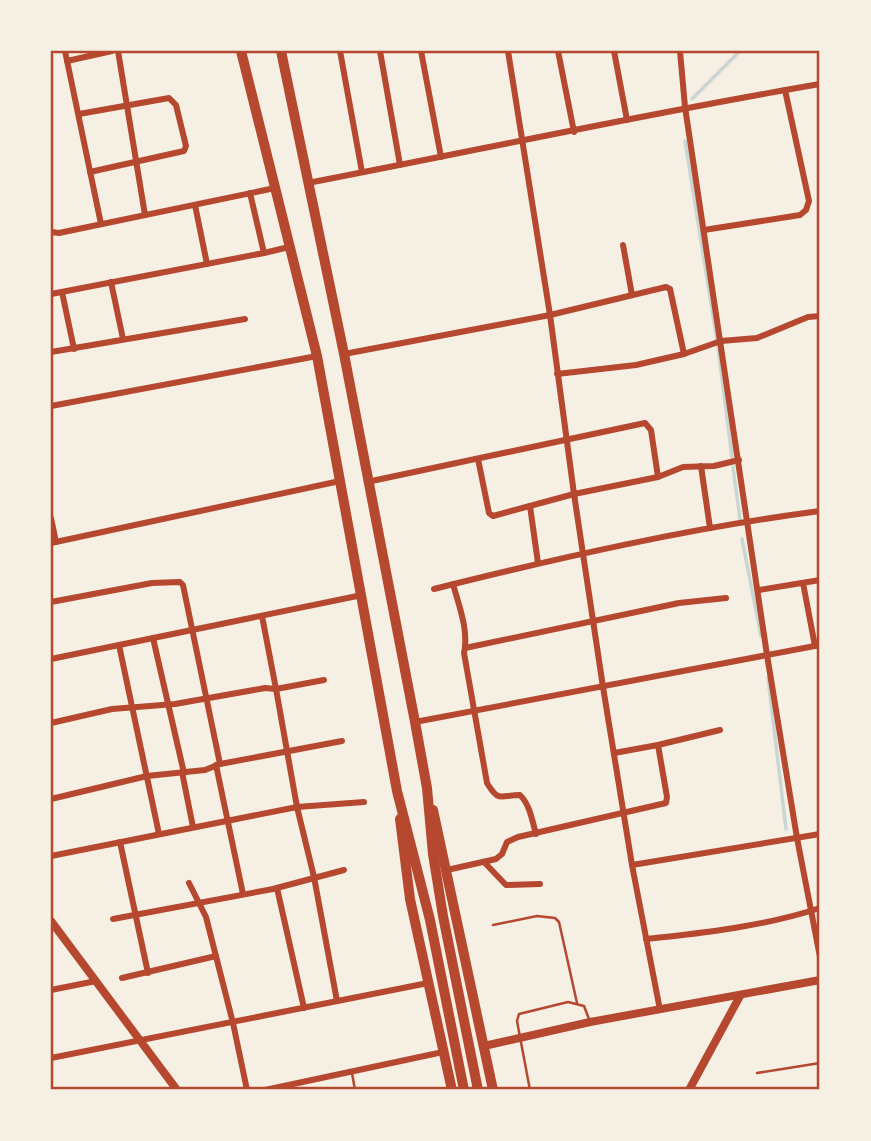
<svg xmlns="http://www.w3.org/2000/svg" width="871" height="1141" font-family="Karla,sans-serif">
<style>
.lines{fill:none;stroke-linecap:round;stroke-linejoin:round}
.stream{stroke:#c9d6d2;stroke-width:3.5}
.service{stroke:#b5482f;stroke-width:2.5}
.minor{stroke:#b5482f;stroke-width:6}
.tertiary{stroke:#b5482f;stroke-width:8}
.primary{stroke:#b5482f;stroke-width:10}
.trunk{stroke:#b5482f;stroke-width:10}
.neatline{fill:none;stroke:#b5482f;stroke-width:2.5}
</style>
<rect width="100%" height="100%" fill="#f6efe4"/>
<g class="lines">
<g class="stream">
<polyline points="692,99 740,51"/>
<polyline points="685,141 718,347 732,457"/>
<polyline points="733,467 740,519"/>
<polyline points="742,539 761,636"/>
<polyline points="768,678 786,829"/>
</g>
<g class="service">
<polyline points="493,925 537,916 555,918 559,922 577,1003"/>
<polyline points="352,1073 355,1090"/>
<polyline points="757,1073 820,1063"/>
<polyline points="530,1090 517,1021 519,1014 568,1002 584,1006 589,1019"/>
</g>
<g class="minor">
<polyline points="65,51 101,224"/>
<polyline points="118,51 145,215"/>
<polyline points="340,51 362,172"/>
<polyline points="380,51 400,165"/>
<polyline points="421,51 441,157"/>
<polyline points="508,51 550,315 574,494 603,687 632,865 660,1010"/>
<polyline points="558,51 574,132"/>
<polyline points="614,51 627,120"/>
<polyline points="680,51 685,107 767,655 797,838 820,957"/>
<polyline points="67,61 112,51"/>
<polyline points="79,114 169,98 176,105 186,146 184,151 90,172"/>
<path d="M 308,183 C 479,150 649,113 820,84"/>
<polyline points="195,205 207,264"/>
<polyline points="704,230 800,215 806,210 809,201 785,90"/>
<polyline points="51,232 59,233 275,188"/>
<polyline points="623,245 632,295"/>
<polyline points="264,253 289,247"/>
<polyline points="111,282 123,339"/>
<polyline points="62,292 74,349"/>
<polyline points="51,294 264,253 250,193"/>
<polyline points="51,352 245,319"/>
<polyline points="344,354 550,315 666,287 670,289 684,354 721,341 757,338 808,317 820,316"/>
<polyline points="557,374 636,365 684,354"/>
<polyline points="51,406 317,356"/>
<polyline points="820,452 820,451"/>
<polyline points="478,459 489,513 493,516 574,494 658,477 683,467 714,466 739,460"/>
<polyline points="701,466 710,528"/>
<polyline points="367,482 645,423 651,430 658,477"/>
<polyline points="530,506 538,563"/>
<polyline points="51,518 56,542"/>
<polyline points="51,543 340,481"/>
<polyline points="803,583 815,646"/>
<path d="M 453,584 C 459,606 469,631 464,653 L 487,783 C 499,803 500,795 520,795 C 530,805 532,820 536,834"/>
<path d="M 434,589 C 562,557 690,528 820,511"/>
<polyline points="759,590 820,580"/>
<polyline points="51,602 152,583 180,582 183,585 220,764"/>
<polyline points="153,638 184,773"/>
<polyline points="119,645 159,834"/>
<polyline points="465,648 679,603 726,598"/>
<polyline points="51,659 362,595"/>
<polyline points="324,680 276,689 297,807 364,802"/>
<polyline points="415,722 820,645"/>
<polyline points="51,723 112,709 175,704 265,688 276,689 262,616"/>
<polyline points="614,753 658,745 720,730"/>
<polyline points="216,765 243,894"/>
<polyline points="182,772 193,827"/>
<polyline points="51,799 147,776 205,770 220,764 342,741"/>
<polyline points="120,842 148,973"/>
<polyline points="51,856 297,807 314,877 337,1001"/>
<polyline points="484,862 506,885 540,884"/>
<polyline points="632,865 820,834"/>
<polyline points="447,870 496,859 502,854 507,842 518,837 666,803 667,797 658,745"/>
<polyline points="189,883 206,917 233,1023 247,1090"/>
<polyline points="277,888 304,1008"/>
<polyline points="113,919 273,889 344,870"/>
<path d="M 646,939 C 704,933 765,926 820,908"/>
<polyline points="122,978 216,956"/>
<polyline points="51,990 96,981"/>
<polyline points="51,1058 428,983"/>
<polyline points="265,1090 443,1052"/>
</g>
<g class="tertiary">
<polyline points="51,921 177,1090"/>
<polyline points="484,1046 590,1022 820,980"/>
<polyline points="689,1090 740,996"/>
</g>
<g class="primary">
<polyline points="433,810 493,1090"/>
<polyline points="400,819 410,899 452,1090"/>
</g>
<g class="trunk">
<polyline points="241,51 317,356 397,791 430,920 464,1090"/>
<polyline points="281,51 344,354 415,722 427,788 433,854 443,916 478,1090"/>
</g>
</g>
<rect width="871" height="1141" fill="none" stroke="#f6efe4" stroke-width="105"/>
<rect x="52" y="52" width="766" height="1036" class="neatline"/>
</svg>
